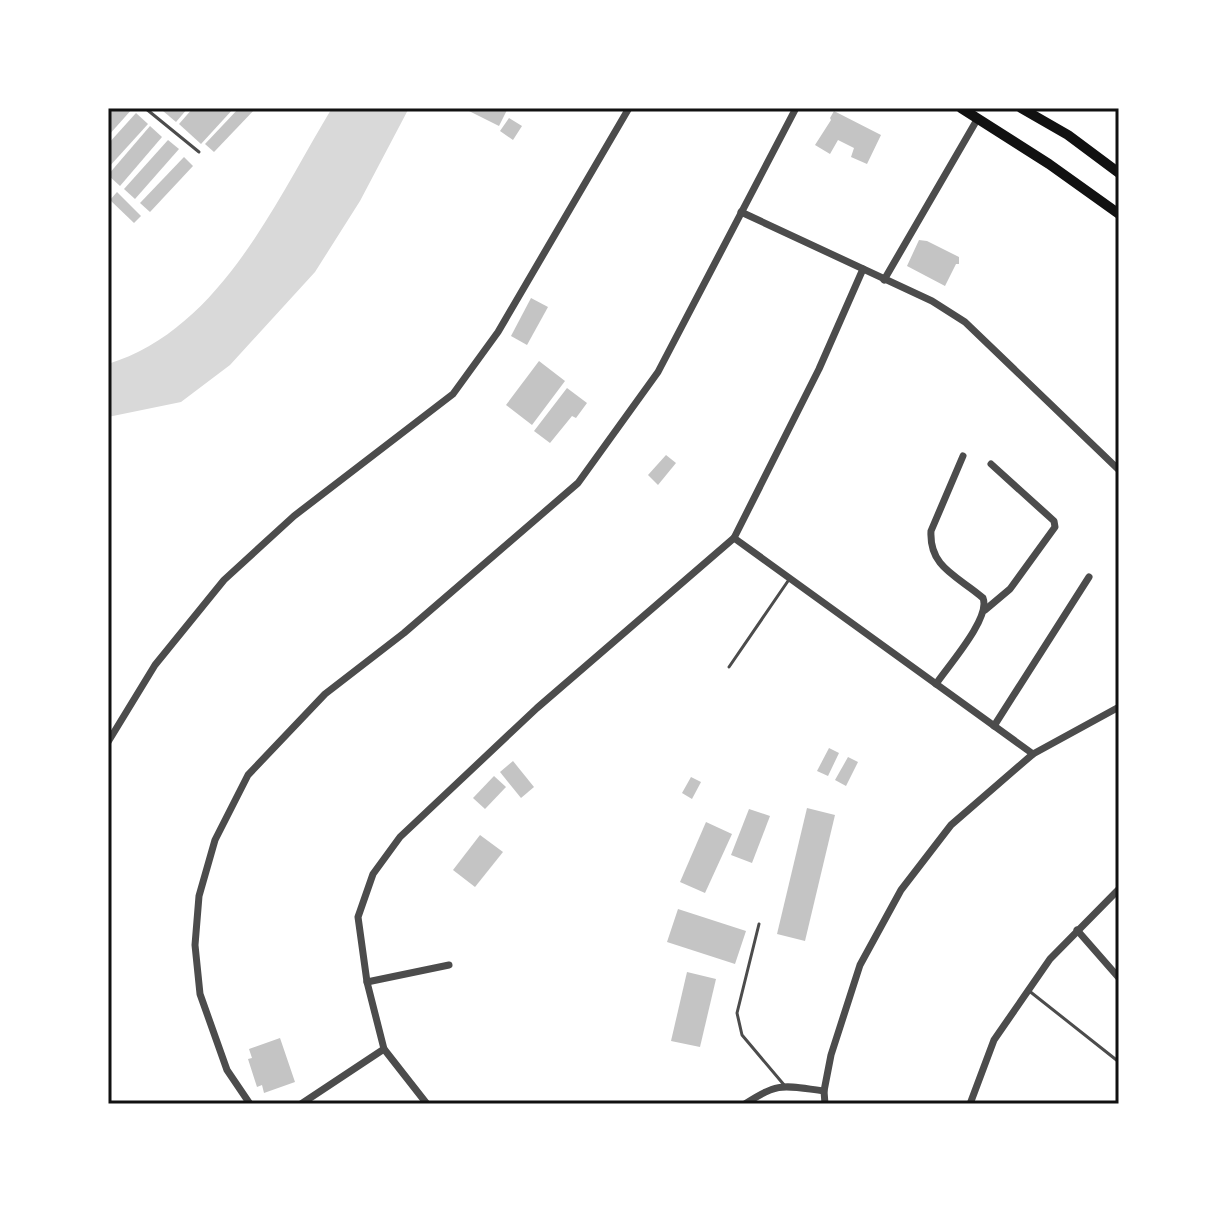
<svg xmlns="http://www.w3.org/2000/svg" width="1227" height="1212" font-family="Ubuntu,sans-serif">
<style>
.water{fill:#d9d9d9}
.building{fill:#c4c4c4}
.lines{fill:none;stroke-linecap:round;stroke-linejoin:round}
.service{stroke:#4c4c4c;stroke-width:3}
.minor{stroke:#4c4c4c;stroke-width:7}
.secondary{stroke:#111;stroke-width:10}
.neatline{fill:none;stroke:#111;stroke-width:3}
</style>
<rect width="100%" height="100%" fill="#fff"/>
<path class="water" d="M 332,108 L 409,108 L 360,201 L 315,272 L 230,365 L 181,402 L 108,417 L 108,364 C 221,329 275,202 332,108 Z"/>
<g class="building">
<polygon points="111,108 133,108 108,136 108,111"/>
<polygon points="166,108 188,108 176,122 163,111"/>
<polygon points="193,108 234,108 201,144 179,124"/>
<polygon points="239,108 256,108 214,152 205,144"/>
<polygon points="463,108 508,108 499,126"/>
<polygon points="834,111 881,135 867,164 851,157 854,148 838,140 830,154 815,145 831,120 830,118"/>
<polygon points="136,113 148,124 108,168 108,144"/>
<polygon points="509,118 522,126 513,140 500,131"/>
<polygon points="150,126 162,137 120,186 108,175"/>
<polygon points="168,140 179,149 135,199 124,189"/>
<polygon points="184,157 193,166 150,212 140,203"/>
<polygon points="117,192 141,216 134,223 110,200"/>
<polygon points="919,240 927,241 959,257 959,264 956,264 945,286 907,266"/>
<polygon points="531,298 548,307 527,345 511,336"/>
<polygon points="539,361 565,381 532,425 506,405"/>
<polygon points="567,388 587,403 576,418 572,416 550,443 534,431"/>
<polygon points="666,455 676,463 658,485 648,475"/>
<polygon points="829,748 839,753 828,776 817,771"/>
<polygon points="848,757 858,762 846,786 835,780"/>
<polygon points="513,761 534,787 521,798 500,772"/>
<polygon points="494,776 506,787 485,809 473,798"/>
<polygon points="691,777 701,782 692,799 682,793"/>
<polygon points="807,808 835,815 805,941 777,934"/>
<polygon points="749,809 770,816 752,863 731,855"/>
<polygon points="706,822 732,834 705,893 680,882"/>
<polygon points="480,835 503,852 475,887 453,870"/>
<polygon points="678,909 746,931 735,964 667,942"/>
<polygon points="687,972 716,979 700,1047 671,1041"/>
<polygon points="280,1038 295,1082 264,1093 262,1085 257,1087 248,1059 252,1058 249,1049"/>
</g>
<g class="lines">
<g class="service">
<polyline points="145,108 199,152"/>
<polyline points="729,667 788,581"/>
<polyline points="759,924 737,1013 742,1035 785,1086"/>
<polyline points="1028,990 1119,1062"/>
</g>
<g class="minor">
<polyline points="741,212 932,301 965,322 1119,470"/>
<polyline points="863,269 819,369 734,538 1033,754"/>
<polyline points="884,280 978,118"/>
<polyline points="985,610 1010,589 1055,527 1054,521 991,464"/>
<path d="M 936,684 C 948,666 991,618 983,598 C 958,576 929,568 931,531 L 963,456"/>
<polyline points="994,726 1089,577"/>
<polyline points="108,742 155,665 224,580 294,516 453,394 498,332 629,108"/>
<polyline points="1077,930 1119,978"/>
<polyline points="367,982 449,965"/>
<polyline points="250,1104 227,1070 200,994 195,945 199,896 215,840 248,775 325,694 404,633 578,483 658,372 796,108"/>
<polyline points="301,1104 384,1049"/>
<polyline points="427,1104 384,1049 367,982 358,917 373,874 400,837 537,708 734,538"/>
<path d="M 745,1104 C 779,1081 785,1086 824,1091"/>
<polyline points="825,1104 824,1091 831,1055 860,965 901,890 951,825 1033,754 1119,707"/>
<polyline points="970,1104 994,1040 1050,959 1119,889"/>
</g>
<g class="secondary">
<polyline points="961,108 1049,164 1119,214"/>
<polyline points="1021,108 1068,135 1119,173"/>
</g>
</g>
<rect width="1227" height="1212" fill="none" stroke="#ffffff" stroke-width="220"/>
<rect x="110" y="110" width="1007" height="992" class="neatline"/>
</svg>
